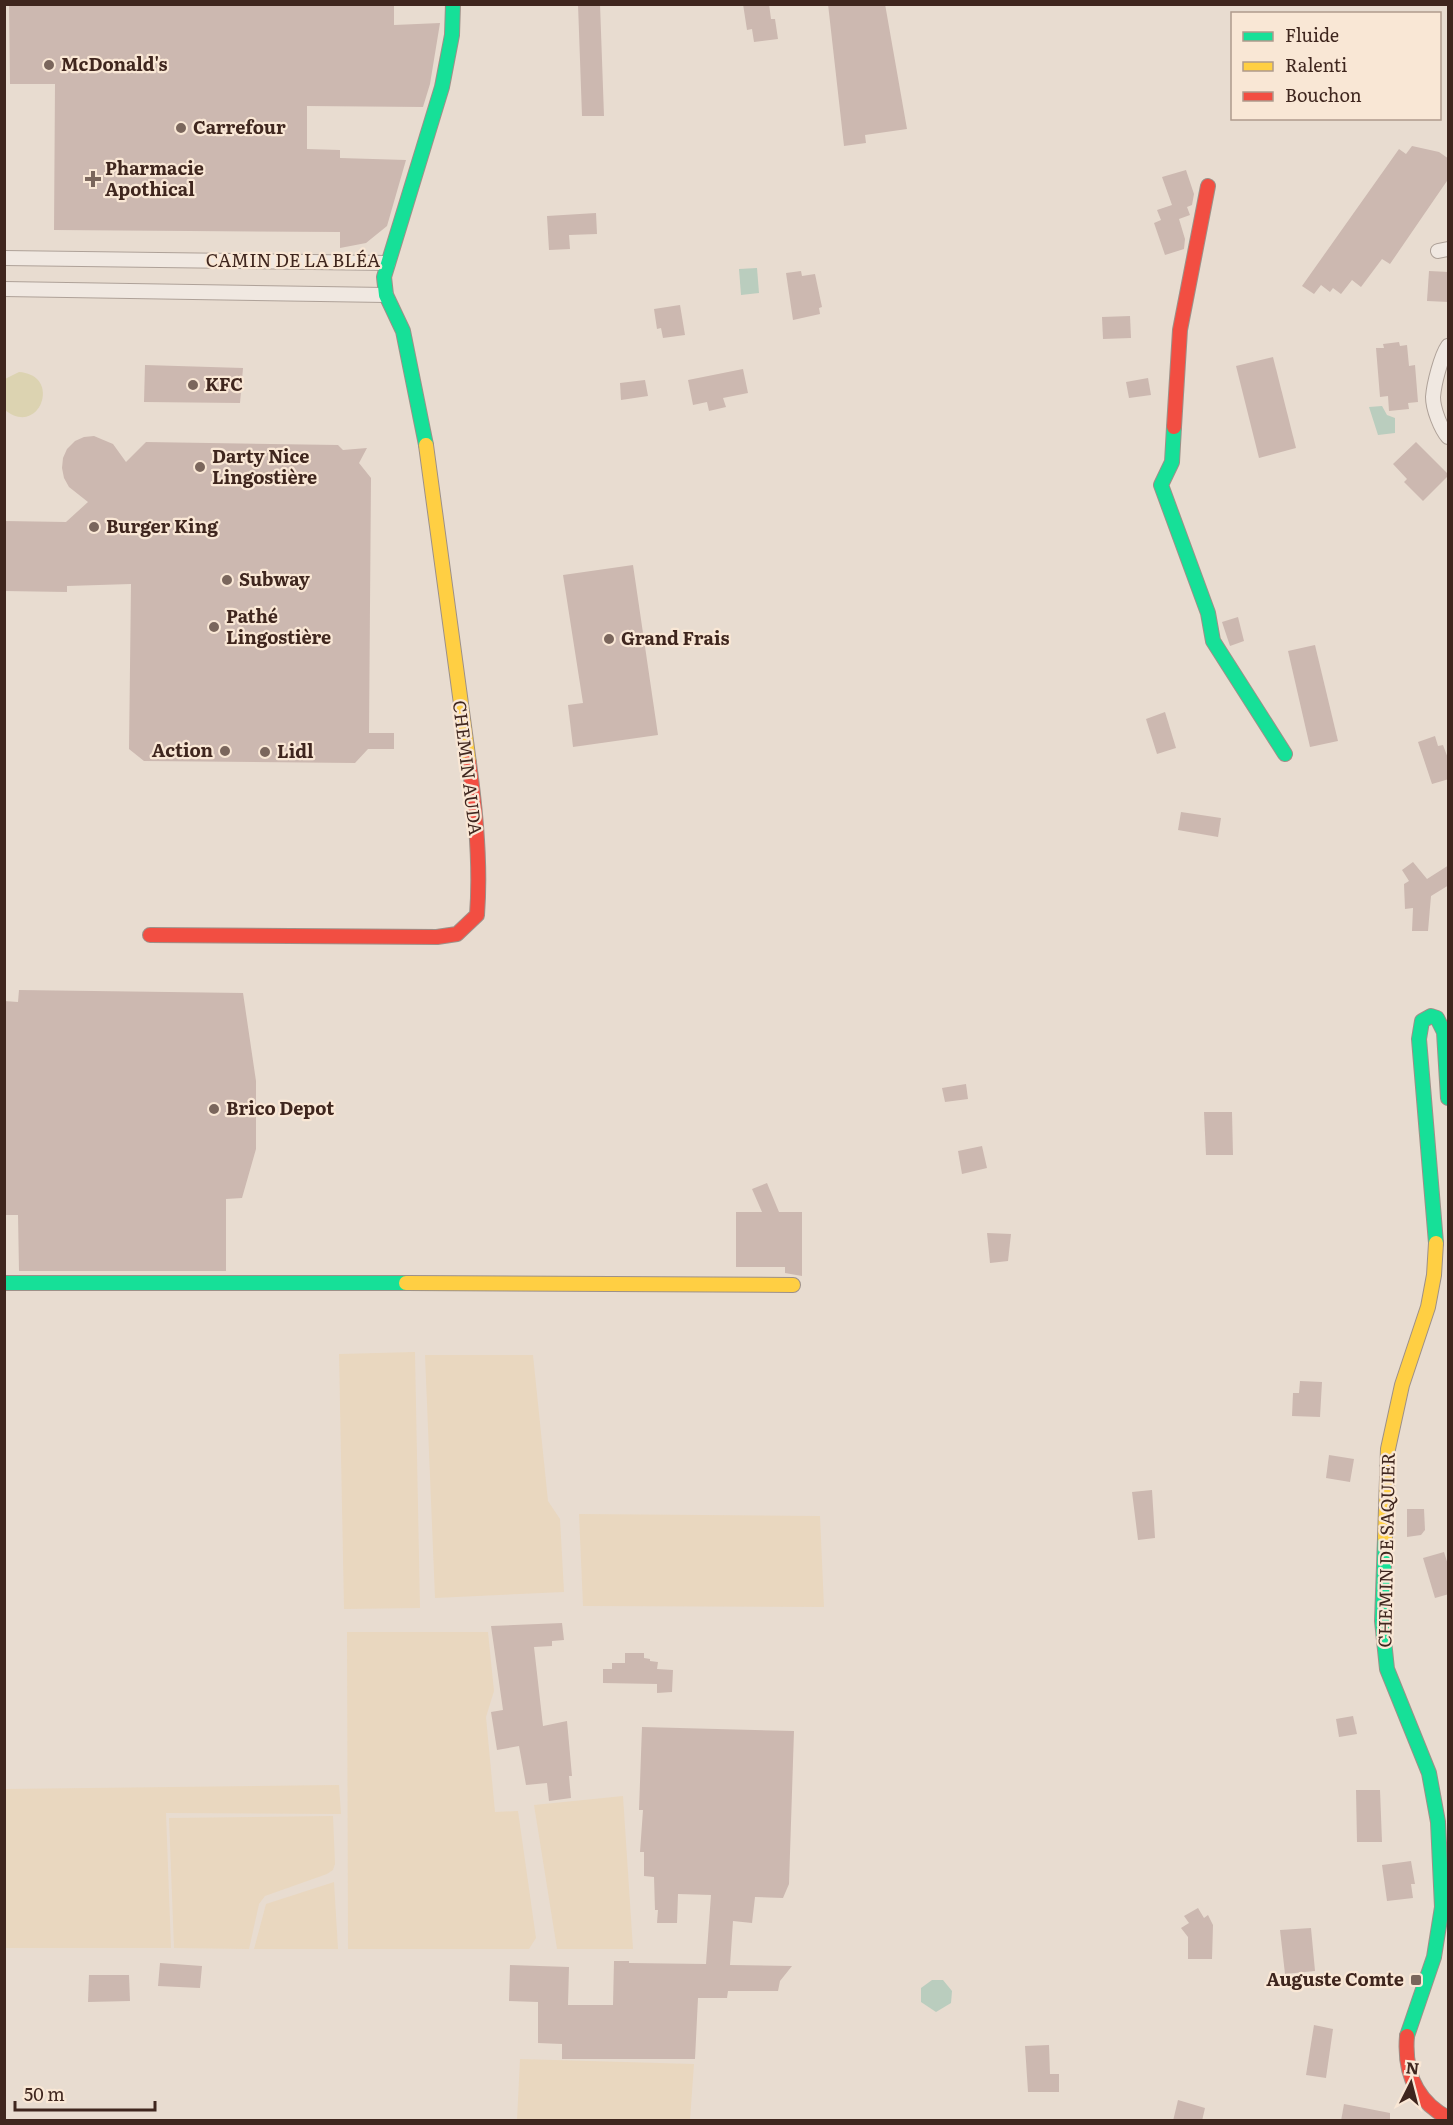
<svg xmlns="http://www.w3.org/2000/svg" width="1453" height="2125" font-family="Literata,serif">
<style>
.farmland{fill:#e9d7bf}
.green{fill:#dcd3b1}
.water{fill:#bacdbe}
.building{fill:#ccb8b0}
.lines{fill:none;stroke-linecap:round;stroke-linejoin:round}
.street-casing{stroke:#aea198;stroke-width:16}
.fast-casing{stroke:#9d9088;stroke-width:16}
.slow-casing{stroke:#9d9088;stroke-width:16}
.jam-casing{stroke:#9d9088;stroke-width:16}
.street{stroke:#f0e8e1;stroke-width:14}
.fast{stroke:#16e098;stroke-width:14}
.slow{stroke:#ffcf43;stroke-width:14}
.jam{stroke:#f24e42;stroke-width:14}
.poi-dot{fill:#7a665c;stroke:#f9e7d5;stroke-width:2}
.labels{text-anchor:middle;stroke-width:4.5;stroke-linejoin:round;paint-order:stroke}
.poi-label{font-size:18px;font-weight:bold;fill:#3f261e;stroke:#f9e7d5;text-anchor:start}
.street-label{font-size:18px;fill:#3f261e;stroke:#f9e7d5}
</style>
<rect width="100%" height="100%" fill="#e8dcd0"/>
<g class="farmland">
<polygon points="415,1352 420,1608 344,1609 339,1354"/>
<polygon points="425,1355 533,1355 548,1501 560,1519 564,1592 435,1598"/>
<polygon points="579,1514 820,1516 824,1607 583,1606"/>
<polygon points="347,1632 488,1632 494,1691 486,1717 495,1812 518,1811 536,1938 529,1949 348,1949"/>
<polygon points="339,1785 341,1814 166,1813 171,1948 5,1948 5,1789"/>
<polygon points="623,1796 633,1949 557,1949 534,1805"/>
<polygon points="333,1816 335,1864 333,1870 327,1874 265,1896 259,1904 249,1949 174,1948 169,1818"/>
<polygon points="334,1882 338,1949 254,1949 266,1904"/>
<polygon points="520,2059 694,2064 690,2120 517,2120"/>
</g>
<path class="green" d="M 19,372 C 63,375 39,438 5,410 L 5,379 Z"/>
<g class="water">
<polygon points="757,268 759,293 741,295 739,269"/>
<polygon points="1382,406 1387,415 1395,418 1395,433 1378,435 1369,407"/>
<polygon points="932,1980 943,1980 952,1991 951,2003 936,2012 921,2002 921,1988"/>
</g>
<g class="building">
<polygon points="9,4 394,4 394,25 440,23 430,84 423,107 307,106 307,149 340,150 340,158 406,160 387,226 366,243 340,248 340,232 54,230 55,84 10,84"/>
<polygon points="578,4 600,4 604,116 582,116"/>
<polygon points="743,4 769,4 771,19 775,19 778,39 754,42 752,29 747,30"/>
<polygon points="828,4 885,4 907,129 865,135 866,143 844,146"/>
<polygon points="1412,146 1439,152 1449,159 1449,178 1390,264 1382,259 1361,287 1352,280 1341,294 1333,288 1330,292 1321,285 1314,294 1302,286 1399,149 1406,154"/>
<polygon points="1186,170 1194,194 1192,205 1187,207 1190,215 1179,219 1185,239 1184,249 1165,255 1154,223 1161,220 1157,210 1172,205 1162,177"/>
<polygon points="596,213 597,234 569,235 570,249 549,250 547,216"/>
<polygon points="801,271 802,276 815,274 822,307 819,308 820,314 793,320 786,273"/>
<polygon points="1429,271 1449,272 1449,302 1427,301"/>
<polygon points="680,305 685,335 663,338 661,328 657,329 654,309"/>
<polygon points="1130,316 1131,338 1103,339 1102,317"/>
<polygon points="1399,342 1400,346 1407,345 1409,366 1415,365 1418,402 1408,403 1409,409 1389,411 1388,396 1380,397 1376,348 1384,348 1383,344"/>
<polygon points="1273,357 1296,448 1259,458 1236,366"/>
<polygon points="145,365 243,368 240,403 144,402"/>
<polygon points="743,369 748,393 723,398 726,407 709,411 707,402 693,405 688,380"/>
<polygon points="1148,378 1151,395 1129,398 1126,382"/>
<polygon points="645,380 648,396 621,400 620,383"/>
<polygon points="94,436 113,444 126,462 146,442 338,445 343,450 367,448 359,463 371,478 369,733 394,733 394,749 368,749 355,763 144,761 129,749 131,584 67,586 67,592 4,591 4,521 66,522 88,502 69,487 64,478 62,468 63,458 67,449 75,441 84,437"/>
<polygon points="1416,442 1449,475 1423,501 1404,482 1407,479 1393,464"/>
<polygon points="633,565 658,735 573,747 568,705 583,703 563,575"/>
<polygon points="1238,617 1244,641 1230,646 1222,622"/>
<polygon points="1315,645 1338,741 1310,747 1288,651"/>
<polygon points="1165,712 1176,748 1157,754 1146,719"/>
<polygon points="1435,736 1438,746 1443,745 1449,761 1449,779 1432,784 1418,742"/>
<polygon points="1181,812 1221,818 1218,837 1178,830"/>
<polygon points="1413,862 1427,879 1449,865 1449,885 1431,896 1428,931 1412,931 1413,908 1405,909 1404,884 1409,881 1402,870"/>
<polygon points="19,990 243,993 256,1081 256,1149 242,1198 226,1199 226,1271 19,1271 18,1215 4,1215 4,1001 18,1002"/>
<polygon points="966,1084 968,1099 945,1102 942,1088"/>
<polygon points="1204,1112 1232,1112 1233,1155 1206,1155"/>
<polygon points="982,1146 987,1168 962,1174 958,1151"/>
<polygon points="767,1183 779,1212 802,1212 802,1276 785,1273 785,1267 736,1267 736,1212 762,1212 752,1189"/>
<polygon points="987,1233 1011,1234 1008,1261 990,1263"/>
<polygon points="1300,1381 1322,1382 1320,1417 1292,1416 1293,1393 1299,1393"/>
<polygon points="1329,1455 1354,1459 1350,1482 1326,1478"/>
<polygon points="1152,1490 1155,1538 1138,1540 1132,1492"/>
<polygon points="1407,1509 1424,1509 1425,1530 1421,1535 1407,1537"/>
<polygon points="1444,1552 1449,1568 1449,1594 1435,1598 1423,1558"/>
<polygon points="562,1623 564,1640 552,1641 552,1646 534,1647 543,1726 567,1721 572,1776 569,1776 571,1798 549,1801 547,1783 526,1785 519,1746 497,1750 491,1712 503,1710 491,1626"/>
<polygon points="625,1653 644,1653 644,1658 650,1659 650,1661 658,1662 657,1669 673,1670 672,1692 657,1693 657,1684 603,1683 603,1669 612,1669 612,1663 625,1663"/>
<polygon points="1353,1716 1357,1734 1339,1737 1336,1719"/>
<polygon points="642,1727 794,1731 789,1884 783,1898 755,1897 752,1923 733,1921 730,1965 792,1966 780,1981 778,1991 728,1991 727,1998 698,1998 695,2059 562,2059 562,2044 538,2043 538,2002 509,2001 510,1965 569,1967 568,2005 613,2005 614,1961 629,1961 629,1963 706,1964 711,1895 678,1894 677,1923 657,1923 658,1910 655,1910 654,1877 644,1876 644,1852 640,1852 643,1810 639,1810"/>
<polygon points="1356,1790 1380,1790 1382,1842 1357,1842"/>
<polygon points="1411,1861 1415,1884 1411,1884 1413,1898 1387,1901 1382,1865"/>
<polygon points="1198,1908 1204,1918 1208,1915 1213,1925 1212,1959 1188,1959 1188,1937 1181,1928 1189,1923 1184,1916"/>
<polygon points="1311,1928 1315,1971 1285,1974 1280,1930"/>
<polygon points="160,1963 202,1966 200,1988 158,1986"/>
<polygon points="89,1975 129,1975 130,2001 88,2002"/>
<polygon points="1314,2025 1333,2029 1326,2078 1306,2075"/>
<polygon points="1049,2045 1050,2074 1059,2074 1059,2092 1028,2092 1025,2046"/>
<polygon points="1178,2100 1205,2108 1202,2121 1173,2121"/>
<polygon points="1344,2104 1390,2113 1390,2121 1341,2121"/>
</g>
<g class="lines">
<g class="street-casing">
<g id="street">
<polyline points="1438,251 1448,249"/>
<polyline points="4,258 388,263"/>
<polyline points="4,289 386,295"/>
<path d="M 1448,346 C 1441,356 1434,384 1433,397 C 1433,409 1441,429 1448,437"/>
</g>
</g>
<g class="fast-casing">
<g id="fast">
<polyline points="1174,427 1172,462 1161,485 1208,613 1213,641 1285,754"/>
<polyline points="426,445 403,331 386,295 384,277 442,87 452,35 453,4"/>
<polyline points="1436,1243 1419,1039 1422,1021 1431,1016 1437,1018 1444,1032 1448,1098"/>
<polyline points="4,1283 406,1283"/>
<polyline points="1385,1538 1382,1621 1387,1669 1429,1773 1438,1822 1442,1907 1434,1957 1407,2036"/>
</g>
</g>
<g class="slow-casing">
<g id="slow">
<polyline points="426,445 469,763"/>
<polyline points="406,1283 793,1285"/>
<polyline points="1385,1538 1388,1449 1402,1385 1428,1307 1434,1275 1436,1243"/>
</g>
</g>
<g class="jam-casing">
<g id="jam">
<polyline points="1174,427 1180,330 1208,186"/>
<path d="M 150,935 L 437,937 L 457,934 L 477,915 C 481,864 476,813 469,763"/>
<path d="M 1407,2036 C 1404,2072 1416,2101 1448,2118"/>
</g>
</g>
<use href="#street" class="street"/>
<use href="#fast" class="fast"/>
<use href="#slow" class="slow"/>
<use href="#jam" class="jam"/>
</g>
<g class="poi-dot">
<circle cx="49" cy="65" r="6"/>
<circle cx="181" cy="128" r="6"/>
<path d="M90 170h6v6h6v6h-6v6h-6v-6h-6v-6h6z"/>
<circle cx="193" cy="385" r="6"/>
<circle cx="200" cy="467" r="6"/>
<circle cx="94" cy="527" r="6"/>
<circle cx="227" cy="580" r="6"/>
<circle cx="214" cy="627" r="6"/>
<circle cx="609" cy="639" r="6"/>
<circle cx="225" cy="751" r="6"/>
<circle cx="265" cy="752" r="6"/>
<circle cx="214" cy="1109" r="6"/>
<rect x="1410" y="1974" width="12" height="12" rx="3"/>
</g>
<g class="labels">
<g class="poi-label">
<text x="61" y="71">McDonald's</text>
<text x="193" y="134">Carrefour</text>
<text x="105" y="175">Pharmacie<tspan x="105" dy="21">Apothical</tspan></text>
<text x="205" y="391">KFC</text>
<text x="212" y="463">Darty Nice<tspan x="212" dy="21">Lingostière</tspan></text>
<text x="106" y="533">Burger King</text>
<text x="239" y="586">Subway</text>
<text x="226" y="623">Pathé<tspan x="226" dy="21">Lingostière</tspan></text>
<text x="621" y="645">Grand Frais</text>
<text x="213" y="757" text-anchor="end">Action</text>
<text x="277" y="758">Lidl</text>
<text x="226" y="1115">Brico Depot</text>
<text x="1404" y="1986" text-anchor="end">Auguste Comte</text>
</g>
<g class="street-label">
<text x="293" y="267">CAMIN DE LA BLÉA</text>
<text transform="translate(467 768) rotate(83)" y="6">CHEMIN AUDA</text>
<text transform="translate(1387 1550) rotate(-89)" y="6">CHEMIN DE SAQUIER</text>
</g>
</g>
<rect width="1453" height="2125" fill="none" stroke="#3f261e" stroke-width="12"/>
<rect x="1231" y="12" width="210" height="108" fill="#f9e7d5" stroke="#af9a8c" stroke-width="1.5"/>
<rect x="1243" y="32" width="30" height="9" fill="#16e098" stroke="#af9a8c" stroke-width="1.5"/>
<text x="1285" y="42" font-size="18" fill="#3f261e">Fluide</text>
<rect x="1243" y="62" width="30" height="9" fill="#ffcf43" stroke="#af9a8c" stroke-width="1.5"/>
<text x="1285" y="72" font-size="18" fill="#3f261e">Ralenti</text>
<rect x="1243" y="92" width="30" height="9" fill="#f24e42" stroke="#af9a8c" stroke-width="1.5"/>
<text x="1285" y="102" font-size="18" fill="#3f261e">Bouchon</text>
<g transform="translate(1411 2083) rotate(6)" stroke="#f9e7d5" stroke-width="4.5" paint-order="stroke">
<path d="M0-4.5L10 22L0 15L-10 22Z" fill="#3f261e"/>
<text y="-9" font-size="16" font-weight="bold" text-anchor="middle" fill="#3f261e">N</text>
</g>
<path d="M15 2101v9h140v-9" fill="none" stroke="#3f261e" stroke-width="3"/>
<text x="24" y="2101" font-size="18" fill="#3f261e" stroke="#f9e7d5" stroke-width="4.5" paint-order="stroke">50 m</text>
</svg>
